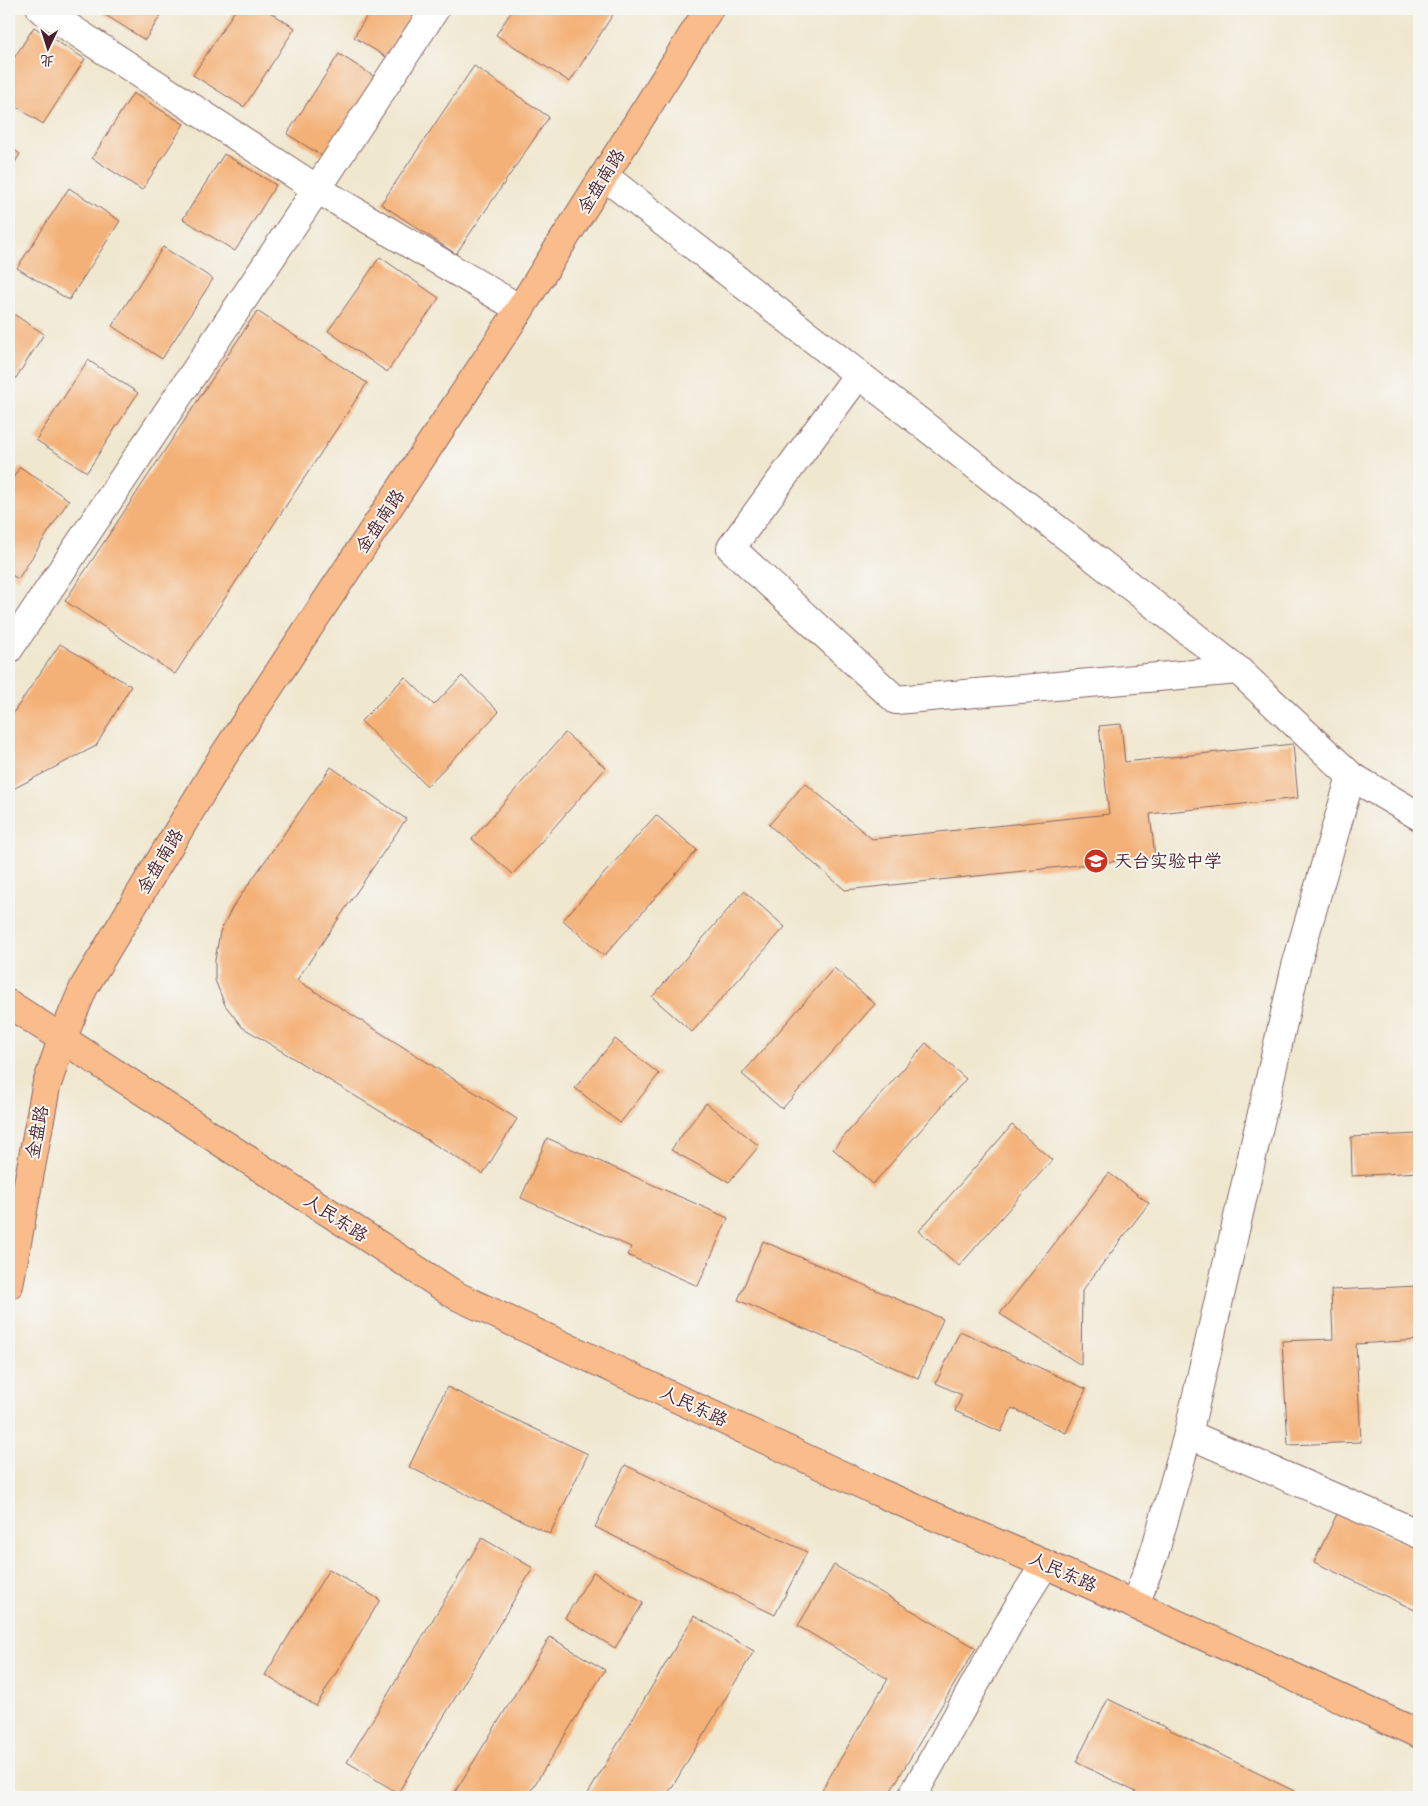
<svg xmlns="http://www.w3.org/2000/svg" width="1428" height="1806" font-family="Itim,'LXGW WenKai TC',sans-serif">
	<style>
		.building { fill: #f4b177 }
		.lines { fill: none; stroke-linecap: round; stroke-linejoin: round }
		.minor-casing { stroke: #846564; stroke-width: 30 }
		.major-casing { stroke: #846564; stroke-width: 30 }
		.minor { stroke: #fff; stroke-width: 28 }
		.major { stroke: #fabc8b; stroke-width: 28 }
		.labels { text-anchor: middle; dominant-baseline: central; stroke-width: 4; stroke-linejoin: round; paint-order: stroke }
		.street-label { font-size: 18px; fill: #4a1f2b; stroke: #f6f6f2 }
		.poi-label { font-size: 18px; fill: #4a1f2b; stroke: #f6f6f2; text-anchor: start }
	</style>
	<rect width="100%" height="100%" fill="#f6f6f2"/>
	<filter id="ink" filterUnits="userSpaceOnUse"><feTurbulence type="fractalNoise" baseFrequency=".02" numOctaves="2"/><feDisplacementMap in="SourceGraphic" scale="10" xChannelSelector="R" yChannelSelector="G"/><feConvolveMatrix kernelMatrix="1 2 1 2 8 2 1 2 1" color-interpolation-filters="sRGB"/></filter>
	<filter id="wash" filterUnits="userSpaceOnUse"><feTurbulence type="fractalNoise" baseFrequency=".0096" numOctaves="4" result="noise"/><feDisplacementMap in="SourceGraphic" scale="20" xChannelSelector="R" yChannelSelector="G"/><feGaussianBlur stdDeviation="1.12" result="paint"/><feColorMatrix in="noise" values="0 0 0 0 0 0 0 0 0 0 0 0 0 0 0 0 0 1.4 0 .05"/><feComposite in="paint" operator="in"/></filter>
	<g filter="url(#wash)">
		<rect width="100%" height="100%" fill="#f0e7cf"/>
		<g id="blocks">
			<g class="building">
				<polygon points="96,9 165,9 145,40"/>
				<polygon points="236,9 265,9 295,28 244,107 193,75"/>
				<polygon points="371,9 443,9 405,69 354,37"/>
				<polygon points="513,9 611,9 615,11 570,82 496,35"/>
				<polygon points="34,27 85,59 43,124 9,102 9,66"/>
				<polygon points="339,54 389,86 338,166 287,134"/>
				<polygon points="474,66 549,117 456,254 381,204"/>
				<polygon points="133,93 184,124 142,190 92,158"/>
				<polygon points="9,146 20,154 9,172"/>
				<polygon points="224,154 276,185 235,251 183,219"/>
				<polygon points="69,188 120,221 69,300 17,268"/>
				<polygon points="163,247 213,279 162,359 112,326"/>
				<polygon points="380,257 439,298 387,372 328,331"/>
				<polygon points="9,311 44,334 9,389"/>
				<polygon points="257,311 367,383 175,674 65,601"/>
				<polygon points="88,360 138,393 87,472 36,440"/>
				<polygon points="20,467 69,500 18,579 9,573 9,484"/>
				<polygon points="60,644 131,686 96,746 9,791 9,719"/>
				<polygon points="462,676 499,712 427,786 361,721 405,677 434,705"/>
				<polygon points="1121,724 1125,762 1293,744 1298,798 1150,814 1155,857 845,890 769,825 805,783 872,839 1109,814 1099,726"/>
				<polygon points="565,733 606,768 513,874 472,839"/>
				<polygon points="331,767 406,819 297,980 517,1119 483,1174 242,1027 225,1005 215,980 215,960 220,932 232,908"/>
				<polygon points="656,815 697,850 604,956 563,920"/>
				<polygon points="744,891 785,927 692,1032 652,997"/>
				<polygon points="834,968 875,1004 782,1109 742,1074"/>
				<polygon points="615,1039 659,1074 620,1123 575,1088"/>
				<polygon points="926,1043 966,1079 873,1184 833,1149"/>
				<polygon points="706,1103 759,1146 729,1182 671,1150"/>
				<polygon points="1012,1125 1052,1160 959,1266 919,1231"/>
				<polygon points="1419,1134 1419,1172 1352,1176 1351,1137"/>
				<polygon points="547,1138 728,1218 698,1286 627,1255 631,1247 521,1198"/>
				<polygon points="1109,1173 1149,1203 1082,1291 1081,1365 1000,1314"/>
				<polygon points="763,1241 943,1319 918,1378 738,1300"/>
				<polygon points="1419,1286 1419,1340 1356,1344 1361,1442 1288,1445 1282,1341 1333,1339 1331,1290"/>
				<polygon points="960,1331 1086,1389 1066,1433 1012,1408 1001,1432 955,1411 962,1395 936,1383"/>
				<polygon points="447,1387 588,1454 550,1534 409,1467"/>
				<polygon points="625,1465 807,1552 775,1615 595,1527"/>
				<polygon points="1337,1514 1419,1549 1419,1612 1314,1562"/>
				<polygon points="482,1538 533,1568 398,1793 347,1762"/>
				<polygon points="834,1565 976,1648 887,1797 827,1797 820,1793 888,1679 798,1626"/>
				<polygon points="329,1569 380,1600 316,1706 265,1675"/>
				<polygon points="593,1572 643,1603 615,1648 565,1618"/>
				<polygon points="694,1616 754,1651 666,1797 586,1797"/>
				<polygon points="550,1637 605,1670 527,1797 452,1797"/>
				<polygon points="1108,1699 1296,1792 1293,1797 1146,1797 1076,1762"/>
			</g>
		</g>
	</g>
	<g filter="url(#ink)">
		<use href="#blocks" fill-opacity="0" stroke="#846564" stroke-width="1"/>
		<g class="lines">
			<defs>
				<g id="minor">
					<polyline points="41,9 317,189 520,309"/>
					<polyline points="604,176 1238,670 1351,776 1419,816"/>
					<polyline points="858,375 731,548 896,700 1238,670"/>
					<polyline points="9,649 317,189 435,9"/>
					<polyline points="1188,1434 1419,1534"/>
					<polyline points="1135,1605 1155,1551 1188,1434 1296,966 1351,776"/>
					<polyline points="912,1797 1018,1607 1045,1564"/>
				</g>
				<g id="major">
					<polyline points="9,1004 457,1296 878,1492 1045,1564 1419,1734"/>
					<polyline points="9,1285 46,1087 62,1039 84,987 222,758 520,309 709,9"/>
				</g>
			</defs>
			<use href="#minor" class="minor-casing"/>
			<use href="#major" class="major-casing"/>
			<use href="#minor" class="minor"/>
			<use href="#major" class="major"/>
		</g>
	</g>
	<defs>
		<symbol id="school-disc" viewBox="-11 -11 22 22"><circle r="9.5" fill="#c8321e" stroke="#f6f6f2"/><path d="M0-5L7-2L0 1L-7-2ZM-4 1L0 2.5L4 1V4Q0 6-4 4Z" fill="#fff"/></symbol>
	</defs>
	<g fill-rule="evenodd">
		<use href="#school-disc" x="1082" y="847" width="28" height="28"/>
	</g>
	<g class="labels">
		<g class="street-label">
			<text transform="translate(601 181) rotate(-58)">金盘南路</text>
			<text transform="translate(380 521) rotate(-56)">金盘南路</text>
			<text transform="translate(160 861) rotate(-59)">金盘南路</text>
			<text transform="translate(37 1132) rotate(-79)">金盘路</text>
			<text transform="translate(336 1218) rotate(33)">人民东路</text>
			<text transform="translate(694 1406) rotate(25)">人民东路</text>
			<text transform="translate(1063 1572) rotate(24)">人民东路</text>
		</g>
		<g class="poi-label">
			<text x="1114" y="861">天台实验中学</text>
		</g>
	</g>
	<rect width="1428" height="1806" fill="none" stroke="#f6f6f2" stroke-width="30"/>
	<g transform="translate(48 48) rotate(184)" stroke="#f6f6f2" stroke-width="4" paint-order="stroke">
	<path d="M0-4L9 19L0 12L-9 19Z" fill="#4a1f2b"/>
	<text y="-8" font-size="14" font-weight="bold" text-anchor="middle" fill="#4a1f2b">北</text>
	</g>
</svg>
